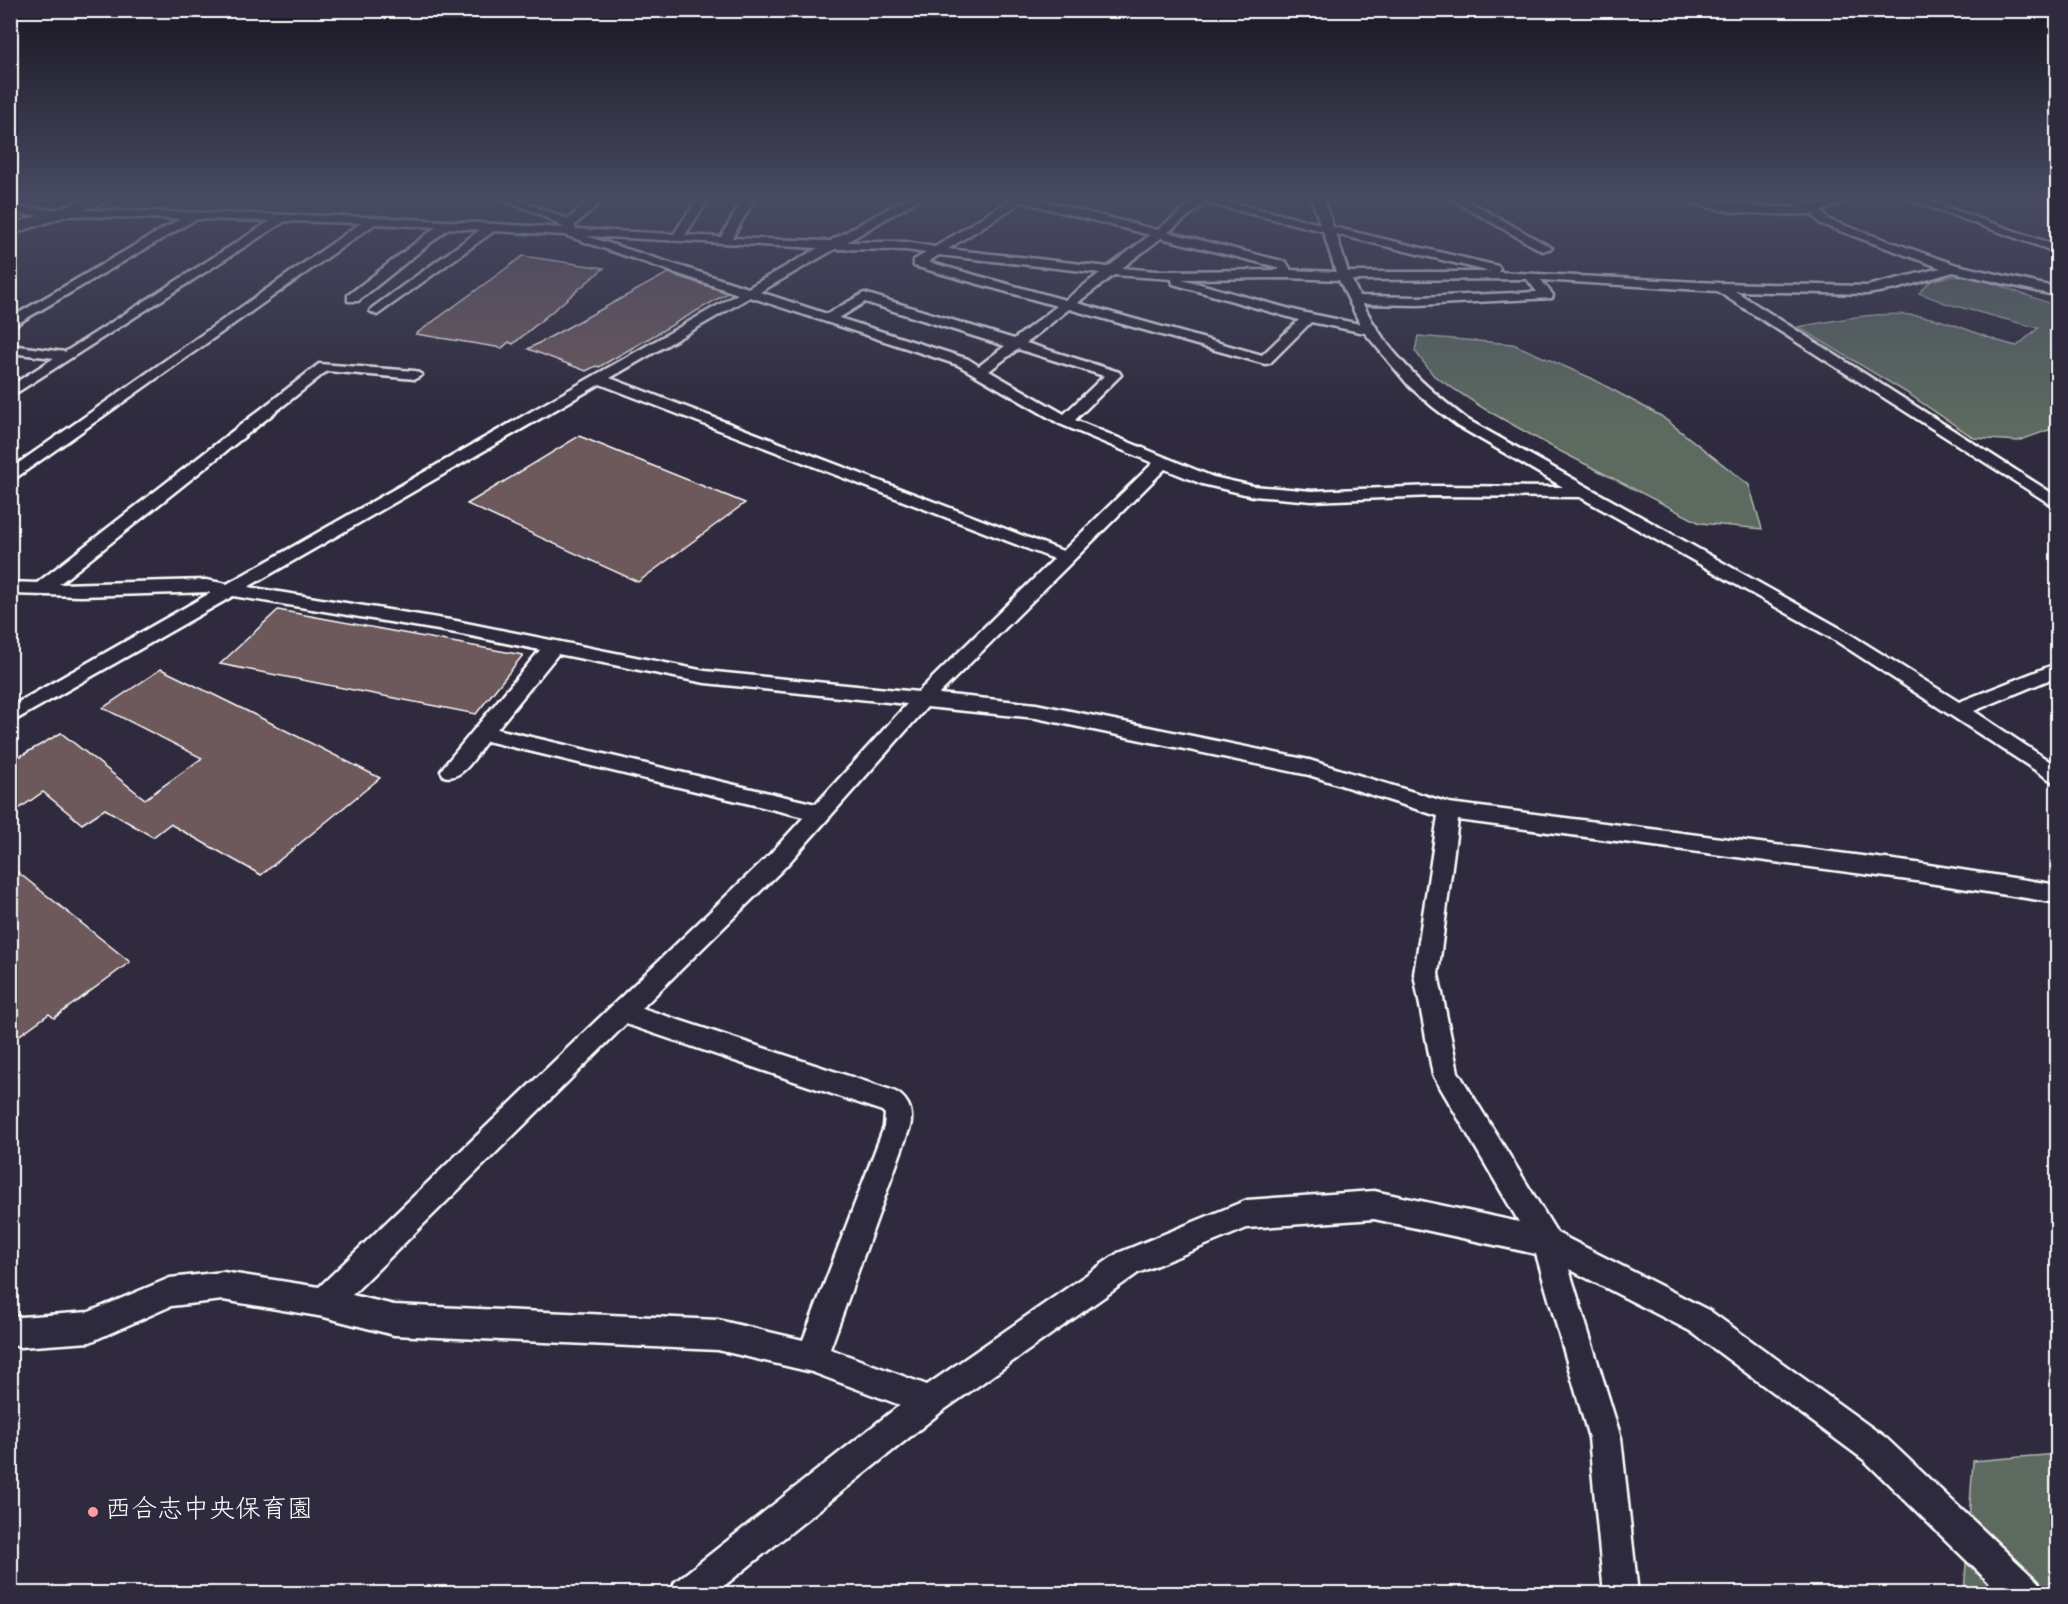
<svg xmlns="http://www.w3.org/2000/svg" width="2068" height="1604" font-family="'Gochi Hand','Klee One',sans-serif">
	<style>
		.green { fill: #5c6b61; stroke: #aeb5b0; stroke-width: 1.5 }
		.building { fill: #6d595b; stroke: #fff; stroke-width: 1.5 }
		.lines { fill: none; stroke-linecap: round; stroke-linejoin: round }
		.street-casing { stroke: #fff; stroke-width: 5 }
		.secondary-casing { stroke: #fff; stroke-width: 5 }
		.street { fill: #2f2a3d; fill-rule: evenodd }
		.secondary { fill: #2f2a3d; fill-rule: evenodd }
		.poi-dot { fill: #ff9aa2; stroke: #2f2a3d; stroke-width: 2 }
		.labels { text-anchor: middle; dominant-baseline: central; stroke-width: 5; stroke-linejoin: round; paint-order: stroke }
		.near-poi-label { font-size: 26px; fill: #fff; stroke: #2f2a3d; text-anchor: start }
	</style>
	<rect width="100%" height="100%" fill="#2f2a3d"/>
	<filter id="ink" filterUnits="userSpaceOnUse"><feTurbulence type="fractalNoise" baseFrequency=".0167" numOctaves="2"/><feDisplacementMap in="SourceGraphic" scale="12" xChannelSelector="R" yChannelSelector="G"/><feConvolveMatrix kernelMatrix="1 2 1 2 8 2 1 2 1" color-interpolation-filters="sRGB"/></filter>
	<g filter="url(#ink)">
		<g class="green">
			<path d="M1951 276 1975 277 2057 306V427L2018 441 1974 438 1907 393 1798 327C1845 319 1892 307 1939 320 1965 327 1990 340 2017 346L2038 328 1948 304 1919 293 1931 281Z"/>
			<polygon points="1418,336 1513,344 1591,378 1661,416 1749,485 1762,529 1700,523 1556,449 1483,408 1434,376 1415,351"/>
			<polygon points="2057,1454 2057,1593 1964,1594 1973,1461"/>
		</g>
		<g class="building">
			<polygon points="523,256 604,268 513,344 509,342 502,348 416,334"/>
			<polygon points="668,273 728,293 599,367 596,366 586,371 528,349"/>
			<polygon points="579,436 745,503 638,582 467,504"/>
			<polygon points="278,610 523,655 476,714 220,664"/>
			<polygon points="161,669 253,714 380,778 261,875 170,824 153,837 105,809 82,824 43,792 10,815 10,762 61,733 145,799 202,758 103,708"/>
			<polygon points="10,866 130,962 54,1018 49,1014 10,1042"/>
		</g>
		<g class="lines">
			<defs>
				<g id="street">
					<path d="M499 199H516L568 219 591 199H604L575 225V229L674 234 697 199H709L685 235 721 237 743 199H755L732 238 830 241 905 199H919L847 242H906L935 247 1011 199H1036L1157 230 1197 199H1217L1320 224 1312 199H1324L1333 227 1498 266 1500 269 1498 272 1719 283 1867 286 1941 268 1821 224 1812 214C1785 215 1709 215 1689 199H1708L1755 206 1800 208 1786 199H1800L1814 206 1834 199H1851L1821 211 1829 220 1957 265 2058 288V296L1953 272 1896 289 1867 294 1735 291 2058 497V509L1717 291 1541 280 1553 295 1552 298 1418 305 1363 304C1386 352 1426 388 1468 420L1845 631 1959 702 2058 663V676L1974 711 2058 767V785L1833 639 1580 497 1433 496 1312 501 1253 496 1202 484 1165 469 939 694 1036 704 1309 760 1449 803 1916 863 2058 885V903L1916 881 1458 820 1438 974 1458 1072 1557 1233 1710 1311 1886 1438 2038 1582 2043 1594H2001L1864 1460 1690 1331 1569 1269 1621 1438 1638 1594H1604L1589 1438 1536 1254 1374 1219 1247 1228 1138 1273 941 1412 714 1594H670L675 1582 900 1405 812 1372 718 1350 394 1335 324 1317 223 1300 171 1306 90 1342 20 1347 10 1344V1314L20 1317 89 1312 170 1278 223 1272 319 1287 770 854 804 817 487 741C476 754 463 782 444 776L441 771 444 766 540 650 456 633 233 596 10 723V707L212 592 81 596 10 594V582L37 583 319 364 415 371 422 375 415 379 327 371 59 584 206 580 227 584 738 294 564 235 494 231 377 315 370 311 372 308 480 230 449 228 358 301H348V295L436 227 375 224 10 482V469L361 223 285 221 10 397V386L54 358 10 353V345L65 352 270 221 196 219 10 328V318L180 219 10 214V208L373 217 564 228 538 213ZM1022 202 1150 235 1108 267 948 249ZM1206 203 1323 231 1336 272 1291 270 1286 262 1168 232ZM1336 234 1491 272H1348ZM586 236 818 248 748 288ZM1161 238 1277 267 1278 270 1156 271 1122 268ZM835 249 906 250 926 253 914 260V266L1057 306 1014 339 864 293 827 314 760 292ZM939 255 1100 273 1065 300 928 262ZM1114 275 1172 279 1173 284 1299 320 1262 355 1077 303ZM1287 278 1339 280 1360 324 1301 312 1182 279ZM1527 279 1537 292 1418 297 1359 296 1352 280ZM750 297 958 365 1060 424 1153 463 1063 551 610 378ZM865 302 1005 346 979 366 968 359 839 318ZM1069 309 1265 364 1270 363 1311 322 1365 333 1409 386 1433 407 1458 426 1563 487 1433 486 1312 491 1253 486 1213 477 1075 420 1121 375 1119 372 1026 343ZM1018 349 1104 376 1064 414 989 371ZM600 384 1054 559 918 692 705 671 456 621 248 587ZM558 654 705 683 907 704 816 804 497 729ZM927 707 1036 718 1309 775 1438 816 1414 974 1433 1075 1519 1222 1374 1191 1247 1200 1118 1253 927 1385 830 1349 910 1127C914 1110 907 1096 891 1090L642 1008 786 866ZM626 1024 882 1111 885 1114 884 1127 803 1340 718 1320 394 1305 352 1295Z"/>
					<polygon points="1451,199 1465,199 1552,248 1542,251"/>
					<polygon points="1907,199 1923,199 2058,246 2058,253"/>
				</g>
				<polygon id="secondary" points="87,199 110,199 107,202 10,235 10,225"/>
			</defs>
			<use href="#street" class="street-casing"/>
			<use href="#secondary" class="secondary-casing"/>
			<use href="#street" class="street"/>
			<use href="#secondary" class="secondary"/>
		</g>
	</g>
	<linearGradient id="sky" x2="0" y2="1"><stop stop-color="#1a1722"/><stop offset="0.47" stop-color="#474a62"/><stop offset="1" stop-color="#474a62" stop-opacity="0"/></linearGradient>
	<rect width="2068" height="423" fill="url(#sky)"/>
	<circle class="poi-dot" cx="93" cy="1512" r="6"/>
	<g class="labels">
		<g class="near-poi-label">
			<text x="105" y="1512">西合志中央保育園</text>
		</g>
	</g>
	<rect width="2068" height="1604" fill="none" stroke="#2f2a3d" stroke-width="36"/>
	<rect x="18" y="18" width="2032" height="1568" fill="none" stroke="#fff" stroke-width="2" filter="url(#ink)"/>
</svg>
